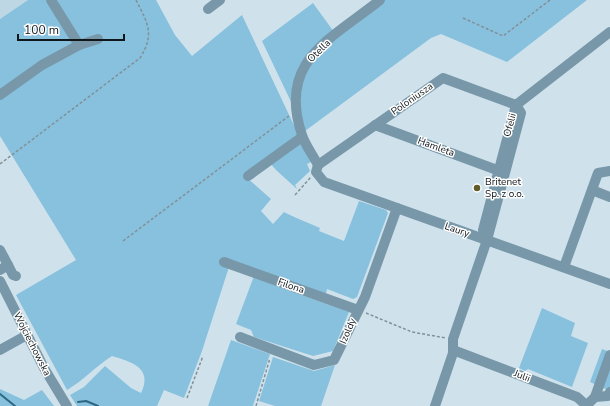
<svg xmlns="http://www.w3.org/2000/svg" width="610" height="406" font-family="'Nunito Sans',sans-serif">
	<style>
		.built { fill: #bdd7e5 }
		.green { fill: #87c1de }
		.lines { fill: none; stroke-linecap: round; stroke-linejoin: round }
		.stream { stroke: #2d6883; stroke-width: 2 }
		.path { stroke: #829097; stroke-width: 1.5; stroke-dasharray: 3 2; stroke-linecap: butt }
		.minor { stroke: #7898a9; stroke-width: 10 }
		.poi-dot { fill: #625c28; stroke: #fff; stroke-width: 1.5 }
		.labels { text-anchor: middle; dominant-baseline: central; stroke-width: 3; stroke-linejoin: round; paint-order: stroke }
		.street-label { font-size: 10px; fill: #10171a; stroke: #fff }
		.poi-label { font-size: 10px; fill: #10171a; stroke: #fff; text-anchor: start }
	</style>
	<rect width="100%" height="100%" fill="#cfe2ec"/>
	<polygon class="built" points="0,0 28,0 0,19"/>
	<g class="green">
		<path d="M28 0H156L175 35 192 56 242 15 299 136 245 176 271 199 261 211 273 224 284 212C294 217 308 223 320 228L319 231 344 241 359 201 386 210 388 213 357 297 353 299 327 289 326 294 297 284 296 293 349 312 333 351 313 356 254 337 251 330 236 324 254 276 229 267 202 351 184 398 164 390 157 406H77L70 395 84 387 105 366 131 388 141 393C153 368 132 362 112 356 96 366 84 380 67 390L16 295 76 260 0 136V19Z"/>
		<polygon points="373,0 587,0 507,62 441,34 431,38 305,131 262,41 313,3 334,32"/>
		<polygon points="300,141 311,162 307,164 310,171 295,185 297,189 276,170 270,163"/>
		<polygon points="542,308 575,323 571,336 588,343 572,387 528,369 525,371 519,368"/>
		<polygon points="231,340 270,354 253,406 208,406"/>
		<polygon points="602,349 610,352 610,391 590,382"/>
		<polygon points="273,357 314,371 335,365 321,406 275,406 259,401"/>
		<polygon points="0,389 24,400 42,390 54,406 0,406"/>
	</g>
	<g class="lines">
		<g class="stream">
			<polyline points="0,394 15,406"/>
			<polyline points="78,402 86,401 98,406"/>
		</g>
		<g class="path">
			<polyline points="463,18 503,36 550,0"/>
			<path d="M0 164 140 58C155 34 148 24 136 0"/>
			<polyline points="295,195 311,177"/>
			<polyline points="123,241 289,116"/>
			<polyline points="366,313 412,332 446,338"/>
			<polyline points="187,398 203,356"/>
			<polyline points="256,406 270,358"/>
		</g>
		<g class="minor">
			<polyline points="208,9 220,0"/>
			<polyline points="79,45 98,39"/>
			<polyline points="0,95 42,65 79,45 51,0"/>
			<polyline points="375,125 497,170"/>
			<polyline points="318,165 443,78 516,105 521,113 487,240 453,339 453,353 435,406"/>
			<polyline points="318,165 316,172 324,182 610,284"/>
			<path d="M318 165C313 155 305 145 302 135 277 61 330 40 380 0"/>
			<polyline points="248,176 302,137"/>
			<polyline points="592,190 610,197"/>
			<polyline points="483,230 516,105 610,32"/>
			<polyline points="0,250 8,265 0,270"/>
			<polyline points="224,262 358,310"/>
			<polyline points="8,265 13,275 16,276"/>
			<polyline points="564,267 598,173 610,171"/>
			<polyline points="0,281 44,368 67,406"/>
			<polyline points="240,337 314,365 334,360 365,297 397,208"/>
			<polyline points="0,350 27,335"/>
			<polyline points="453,350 577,397 587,406"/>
			<polyline points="595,397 608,396 610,392"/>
			<polyline points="587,405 595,397 610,355"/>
		</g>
	</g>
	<circle class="poi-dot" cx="477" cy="188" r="4"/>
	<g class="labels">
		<g class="street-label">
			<text transform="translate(319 51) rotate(-44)">Otella</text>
			<text transform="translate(412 99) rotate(-35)">Poloniusza</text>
			<text transform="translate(510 125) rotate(-75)">Ofelii</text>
			<text transform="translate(436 147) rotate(20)">Hamleta</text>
			<text transform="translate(457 230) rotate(19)">Laury</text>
			<text transform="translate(291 286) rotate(19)">Filona</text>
			<text transform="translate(348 331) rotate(-67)">Izoldy</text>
			<text transform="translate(32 344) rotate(63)">Wojciechowska</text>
			<text transform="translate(522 376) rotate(21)">Julii</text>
		</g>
		<g class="poi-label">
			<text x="485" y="182">Britenet<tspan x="485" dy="12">Sp. z o.o.</tspan></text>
		</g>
	</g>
	<path d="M18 34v6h106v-6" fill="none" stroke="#10171a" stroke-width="2"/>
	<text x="24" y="34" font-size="12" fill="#10171a" stroke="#ffffff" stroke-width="3" paint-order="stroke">100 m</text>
</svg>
